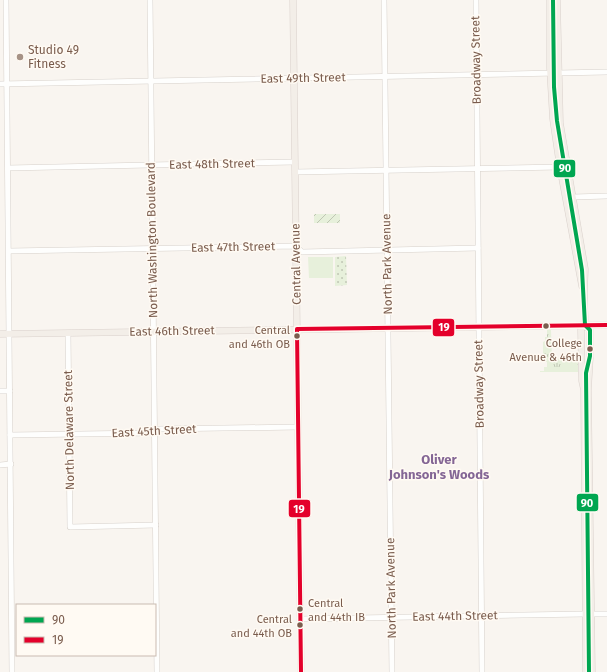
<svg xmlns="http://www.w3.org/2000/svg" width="607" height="672" font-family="'Fira Sans',sans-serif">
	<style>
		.grass { fill: url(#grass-tufts) }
		.park { fill: url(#park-dots) }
		.garden { fill: url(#garden-furrows) }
		.pitch { fill: #e7f0db }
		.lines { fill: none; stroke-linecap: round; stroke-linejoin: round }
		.minor-casing { stroke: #d7d1cb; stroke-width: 6 }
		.major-casing { stroke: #dad1cc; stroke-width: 7 }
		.minor { stroke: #fefefd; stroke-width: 5 }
		.major { stroke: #f3eee8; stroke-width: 6 }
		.bus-1-casing { stroke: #fffaf3; stroke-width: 7 }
		.bus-2-casing { stroke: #fffaf3; stroke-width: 7 }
		.bus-1 { stroke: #00a651; stroke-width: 4 }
		.bus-2 { stroke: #e4002b; stroke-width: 4 }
		.poi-dot { fill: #a69286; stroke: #fffaf3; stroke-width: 1.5 }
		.bus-dot { fill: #7a5c4d; stroke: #fffaf3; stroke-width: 1.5 }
		.labels { text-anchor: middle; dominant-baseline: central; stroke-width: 3; stroke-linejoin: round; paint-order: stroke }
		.bus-label { font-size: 11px; fill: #7a5c4d; stroke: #fffaf3; text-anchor: end }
		.poi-label { font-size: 12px; fill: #7a5c4d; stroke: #fffaf3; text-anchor: start }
		.street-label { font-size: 12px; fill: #7a5c4d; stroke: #fffaf3 }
		.neighbourhood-label { font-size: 13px; font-weight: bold; fill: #846695; stroke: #fffaf3 }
		.line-badge { stroke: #fffaf3; stroke-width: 1.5 }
		.badge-label { font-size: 11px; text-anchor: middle; font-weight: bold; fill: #fff }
	</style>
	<defs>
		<pattern id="grass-tufts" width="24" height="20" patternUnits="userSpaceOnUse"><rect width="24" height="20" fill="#e7f0db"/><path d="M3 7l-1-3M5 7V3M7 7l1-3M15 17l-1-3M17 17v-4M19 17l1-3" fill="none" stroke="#c0c6b4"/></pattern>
		<pattern id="park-dots" width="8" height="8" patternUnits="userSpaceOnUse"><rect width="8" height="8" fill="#e7f0db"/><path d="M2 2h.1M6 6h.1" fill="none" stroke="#c0c6b4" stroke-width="1.8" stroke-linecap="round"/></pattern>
		<pattern id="garden-furrows" width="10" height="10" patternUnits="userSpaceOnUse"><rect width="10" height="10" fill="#e7f0db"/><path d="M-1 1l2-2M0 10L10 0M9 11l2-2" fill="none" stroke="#c0c6b4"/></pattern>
	</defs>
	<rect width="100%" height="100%" fill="#f9f5f0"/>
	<polygon class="grass" points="547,330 551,330 552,359 578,358 578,372 540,372 540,371 544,371 544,367 547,367 547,362 545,362 545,358 543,358 543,342 545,341 545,337 547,337"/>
	<polygon class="park" points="346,256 347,285 335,286 335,257"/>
	<rect class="garden" x="314" y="214" width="26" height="9"/>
	<polygon class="pitch" points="308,257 333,257 333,278 309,278"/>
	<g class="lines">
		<defs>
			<g id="minor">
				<polyline points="6,0 12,672"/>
				<polyline points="150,0 157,672"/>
				<polyline points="384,0 392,672"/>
				<polyline points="476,0 482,672"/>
				<polyline points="0,84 607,72"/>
				<polyline points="8,168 295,162"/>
				<polyline points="295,172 560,167"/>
				<polyline points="573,197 607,196"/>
				<polyline points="9,251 296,246 302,252 478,248"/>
				<polyline points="68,333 70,527 156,525"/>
				<polyline points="0,391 10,391"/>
				<polyline points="10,435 150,433 159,429 298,427"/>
				<polyline points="0,465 11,464"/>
				<polyline points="592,614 607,614"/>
				<polyline points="301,619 585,614"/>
			</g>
			<g id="major">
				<polyline points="293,0 301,672"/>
				<polyline points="550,0 550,68 553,119 560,167 582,286"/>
				<polyline points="557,0 560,123 585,269 584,293 585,325 590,330 590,356 588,390 592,672"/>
				<polyline points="585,325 581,330 582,381 584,390 586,672"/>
				<polyline points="0,334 607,325"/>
			</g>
		</defs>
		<use href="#minor" class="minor-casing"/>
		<use href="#major" class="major-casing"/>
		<use href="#minor" class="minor"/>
		<use href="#major" class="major"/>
		<defs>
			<polyline id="bus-1" points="553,0 554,87 557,121 582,270 585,325 590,330 590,356 586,373 589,672"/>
			<polyline id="bus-2" points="301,672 297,329 607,325"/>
		</defs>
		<use href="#bus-1" class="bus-1-casing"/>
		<use href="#bus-2" class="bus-2-casing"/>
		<use href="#bus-1" class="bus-1"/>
		<use href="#bus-2" class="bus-2"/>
	</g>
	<circle class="poi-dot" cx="20" cy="57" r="4"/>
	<g class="bus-dot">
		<circle cx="546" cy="326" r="3.5"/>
		<circle cx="297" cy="336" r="3.5"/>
		<circle cx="590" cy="349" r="3.5"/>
		<circle cx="300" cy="609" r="3.5"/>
		<circle cx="300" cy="625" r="3.5"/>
	</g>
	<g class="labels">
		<g class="bus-label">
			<text x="290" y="330">Central<tspan x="290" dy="14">and 46th OB</tspan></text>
			<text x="582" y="343">College<tspan x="582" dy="14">Avenue &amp; 46th</tspan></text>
			<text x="308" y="603" text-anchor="start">Central<tspan x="308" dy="14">and 44th IB</tspan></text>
			<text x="292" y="619">Central<tspan x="292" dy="14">and 44th OB</tspan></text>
		</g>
		<g class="poi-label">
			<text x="28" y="50">Studio 49<tspan x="28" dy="14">Fitness</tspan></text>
		</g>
		<g class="street-label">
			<text transform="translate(476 60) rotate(-91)">Broadway Street</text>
			<text transform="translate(303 78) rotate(-1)">East 49th Street</text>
			<text transform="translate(212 164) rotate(-1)">East 48th Street</text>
			<text transform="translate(152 240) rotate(-91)">North Washington Boulevard</text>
			<text transform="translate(233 247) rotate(-1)">East 47th Street</text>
			<text transform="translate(296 264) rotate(-91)">Central Avenue</text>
			<text transform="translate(387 264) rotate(-91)">North Park Avenue</text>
			<text transform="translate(172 331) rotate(-1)">East 46th Street</text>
			<text transform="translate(479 384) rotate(-91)">Broadway Street</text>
			<text transform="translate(69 430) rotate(-91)">North Delaware Street</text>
			<text transform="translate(154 431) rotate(-3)">East 45th Street</text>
			<text transform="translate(391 588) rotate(-91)">North Park Avenue</text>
			<text transform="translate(455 616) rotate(-1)">East 44th Street</text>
		</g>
		<g class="neighbourhood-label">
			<text x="439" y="459">Oliver<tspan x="439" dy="15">Johnson's Woods</tspan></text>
		</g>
	</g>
	<g class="line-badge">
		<rect x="553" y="159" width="23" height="19" rx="4" fill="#00a651"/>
		<rect x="432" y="318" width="23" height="19" rx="4" fill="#e4002b"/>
		<rect x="576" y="493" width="23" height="19" rx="4" fill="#00a651"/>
		<rect x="288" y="499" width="23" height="19" rx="4" fill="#e4002b"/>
	</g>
	<g class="badge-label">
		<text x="565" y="172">90</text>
		<text x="444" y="331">19</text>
		<text x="587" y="507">90</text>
		<text x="299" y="513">19</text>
	</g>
	<rect x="16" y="604" width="140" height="52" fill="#fffaf3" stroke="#cabbb1"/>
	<rect x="24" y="617" width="20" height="6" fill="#00a651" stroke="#cabbb1"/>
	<text x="52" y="624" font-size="12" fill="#7a5c4d">90</text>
	<rect x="24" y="637" width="20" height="6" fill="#e4002b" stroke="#cabbb1"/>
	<text x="52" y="644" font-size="12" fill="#7a5c4d">19</text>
</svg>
